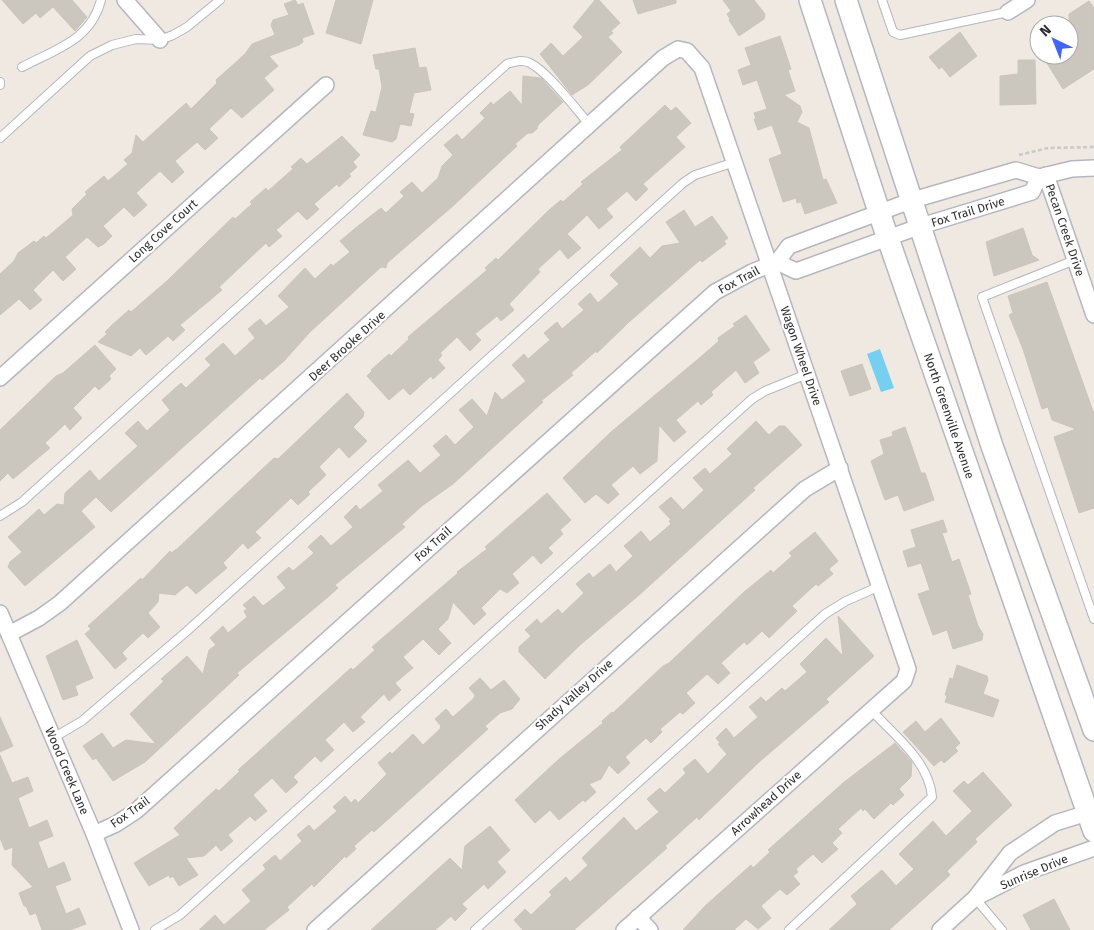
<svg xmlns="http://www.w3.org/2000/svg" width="1094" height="930" font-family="'Fira Sans',sans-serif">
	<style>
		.water { fill: #75cff0 }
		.building { fill: #cbc7bf; stroke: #cbc5ba }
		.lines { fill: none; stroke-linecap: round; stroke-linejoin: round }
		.service-casing { stroke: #b4b7c1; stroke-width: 10 }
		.minor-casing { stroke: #b4b7c1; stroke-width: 18 }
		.secondary-casing { stroke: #b4b7c1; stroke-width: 24 }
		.path { stroke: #c9c9c9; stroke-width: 2.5; stroke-dasharray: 4 2.5; stroke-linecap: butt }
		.service { stroke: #fff; stroke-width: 8 }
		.minor { stroke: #fff; stroke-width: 15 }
		.secondary { stroke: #fff; stroke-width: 21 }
		.labels { text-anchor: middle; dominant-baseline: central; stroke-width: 4.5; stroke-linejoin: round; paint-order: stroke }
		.street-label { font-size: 12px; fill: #2e2e2e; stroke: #fff }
	</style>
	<rect width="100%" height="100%" fill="#efe9e1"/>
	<polygon class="water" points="880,349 894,388 881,392 867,354"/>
	<g class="building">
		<polygon points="2,0 72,0 87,17 75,31 53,7 40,18 36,13 23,24"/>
		<polygon points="295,0 298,5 303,3 314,34 302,38 303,42 299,45 269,56 278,66 264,78 274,90 242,118 231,108 209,129 218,138 205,150 197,142 175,161 184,172 172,183 160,171 136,193 147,205 134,217 124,207 103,226 112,236 104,244 98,247 87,237 65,257 76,269 63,281 53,270 33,290 42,300 30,310 19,299 0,315 0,274 14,261 18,253 34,241 36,243 44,236 46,238 73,215 72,209 87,194 85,192 104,176 108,181 128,164 124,160 132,153 136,135 143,142 186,103 191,109 217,83 216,80 245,54 252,44 275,35 271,25 273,20 289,15 284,4"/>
		<polygon points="336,0 373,0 361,44 326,33"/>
		<polygon points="595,0 599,0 620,23 611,31 613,33 608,37 622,52 588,85 572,95 540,54 551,43 563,56 583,37 573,27"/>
		<polygon points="633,0 676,0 676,3 638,14"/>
		<polygon points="723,0 754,0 765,14 764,19 739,36 729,20 730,19 727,14 731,11"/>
		<polygon points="1089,1 1094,8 1094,69 1063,89 1042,55 1069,55 1069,14"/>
		<polygon points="960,32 977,56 950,77 942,67 939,69 929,57"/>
		<polygon points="780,36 791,69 788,70 795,91 784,95 800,106 802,112 797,122 809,128 823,180 826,179 837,203 805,214 801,202 797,203 796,198 783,202 769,159 782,154 772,125 758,130 754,119 756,119 754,113 767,109 757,80 743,85 738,70 751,65 745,48"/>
		<polygon points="415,48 419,68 426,67 431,90 414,93 409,113 414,114 411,126 400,124 396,139 392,142 363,135 371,111 376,112 382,87 379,69 376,69 373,55"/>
		<polygon points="1018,60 1035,60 1036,104 1000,105 1000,76 1018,74"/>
		<polygon points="523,76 541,78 563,102 538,125 537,129 532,133 528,133 515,144 517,146 453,206 387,263 386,268 381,267 310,332 284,361 262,380 260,378 111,512 96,497 81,511 95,527 25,586 8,567 10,562 22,552 8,537 39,509 44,515 57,504 64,505 65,493 90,470 99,481 138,446 125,433 138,421 147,431 170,410 162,400 181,383 186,388 211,365 205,359 223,343 235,356 255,338 248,329 260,319 266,326 289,307 278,296 305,268 315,279 331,264 333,266 350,252 340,241 358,226 381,208 386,213 404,196 400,192 412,182 422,193 438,178 442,166 453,155 444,145 457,134 462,140 485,118 480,113 491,102 493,105 510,91 522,105"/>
		<polygon points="665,105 671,111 676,107 691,123 676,137 685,147 643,184 648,189 636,201 627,191 606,209 613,217 599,229 587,215 567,234 581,248 568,259 560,249 538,269 540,272 509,304 514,310 501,321 497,316 475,334 481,340 470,351 457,337 440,353 442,355 438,360 445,368 433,379 431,376 410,395 403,388 389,400 367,376 372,371 371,370 389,354 391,356 409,339 408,337 487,270 485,268 496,258 498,260 549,210 561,200 563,202 583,184 581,182 622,150 620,147"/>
		<polygon points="342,136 360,155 353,162 357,167 349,174 351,176 339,187 337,184 314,204 319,209 307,220 298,211 276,230 282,236 269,247 266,243 219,287 222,290 180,325 185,330 173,341 168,336 146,355 140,348 131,356 98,342 107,334 105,332 112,325 129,310 131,312 168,280 233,217 235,219 252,204 250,202 266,188 268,191 293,169 291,167 301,158 307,164"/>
		<polygon points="684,210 695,227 712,216 728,238 724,241 726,244 702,262 700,260 629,322 597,353 596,351 571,373 573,375 541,401 543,402 453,484 423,505 402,524 405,527 335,585 338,588 328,597 237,673 239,675 145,762 113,781 96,758 93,760 83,746 102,733 113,748 126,740 156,744 130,714 164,681 161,679 187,656 203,674 209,650 216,645 210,638 223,626 228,633 247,617 244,611 247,609 243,605 254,596 263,606 286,588 277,577 289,567 293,571 314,553 308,547 321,535 331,546 353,527 344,517 356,505 360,510 383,491 378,485 408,460 420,473 441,455 433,446 446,435 455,445 474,427 459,410 472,399 487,416 495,392 502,400 526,381 512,365 524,354 528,359 550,340 544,333 557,322 562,329 584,310 578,304 590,293 598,303 619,284 610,275 640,247 650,258 662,246 680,243 666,222"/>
		<polygon points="1023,228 1032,255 1039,260 994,276 986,242"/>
		<polygon points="1047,282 1094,414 1094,508 1079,513 1054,437 1076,429 1052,420 1048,407 1042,409 1023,349 1009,315 1013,313 1008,296"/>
		<polygon points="746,315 770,350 753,362 759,373 745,383 736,370 711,392 713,395 701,405 698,401 676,420 686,432 674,442 659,425 657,461 640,474 633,466 611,485 619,494 608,504 596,494 585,503 563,478 611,432 697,360 719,341 718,338 735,326 733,324"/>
		<polygon points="95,345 116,369 109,376 111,379 99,390 95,386 73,408 82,418 70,430 65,424 45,443 50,448 13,479 8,473 0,481 0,430 56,376 63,373"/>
		<polygon points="862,364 871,389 850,396 841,371"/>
		<polygon points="347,393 364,412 363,417 353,427 367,441 349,458 339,447 319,467 326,475 308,492 310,494 298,505 291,498 255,532 261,538 248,549 243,543 223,563 227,568 196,594 187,585 175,595 159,593 158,602 148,613 160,627 148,638 143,633 131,644 122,653 127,659 115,669 85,634 91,629 88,626 141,578 142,580 170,551 171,553 177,549 274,458 278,459"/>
		<polygon points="756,421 769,435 779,426 785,426 802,445 753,488 755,490 638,596 580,645 545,679 519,652 519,647 531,636 525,630 537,619 541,624 558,609 562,614 584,593 576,584 589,573 593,578 610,564 616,572 633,556 624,546 641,531 650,542 671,524 669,521 671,520 659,507 671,497 683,510 704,490 693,478 705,468 710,474 732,454 727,449"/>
		<polygon points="905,427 921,473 925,473 934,500 904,511 898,495 885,500 871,461 884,454 880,440 893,436 892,432"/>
		<polygon points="547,493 571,520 560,530 563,534 548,548 553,553 541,564 533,555 512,574 519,583 507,593 500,589 481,608 486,614 474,625 453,602 448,619 438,629 451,643 439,655 423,639 403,657 413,668 395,683 401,690 389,701 384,694 360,717 365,722 353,732 344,722 325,740 334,750 321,762 315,756 293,777 298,782 286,793 272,778 253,795 267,811 255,821 250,816 228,835 233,841 221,851 216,845 204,856 186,858 198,875 179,886 173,876 170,878 169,875 149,886 134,863 180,835 174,828 216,789 219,791 240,771 238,770 247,762 351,668 353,670 375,650 372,647 458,573 457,572 487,549 485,547"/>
		<polygon points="943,520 947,532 942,533 952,562 959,559 971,594 968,595 978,626 983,634 982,640 953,649 947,630 933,635 918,594 930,590 921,563 908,567 903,551 916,547 911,530"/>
		<polygon points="815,532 838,561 829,569 833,574 818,586 816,584 792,606 797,611 769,638 762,631 747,645 744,642 721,663 730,673 718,684 707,674 686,693 695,703 683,714 680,712 660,729 662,732 651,743 646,738 625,757 630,763 618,774 609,765 601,779 589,784 596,792 585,802 583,800 559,820 550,810 535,823 515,800 558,760 603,723 602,721 612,712 613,713 663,666 669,663 744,592 771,570 773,573 792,556 789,553"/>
		<polygon points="838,616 874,656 826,699 829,702 758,763 699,820 697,817 665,846 667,848 574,930 523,930 514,920 525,909 531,915 552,895 549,892 566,877 570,882 588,865 582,858 624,817 636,831 659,812 647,799 660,788 665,793 686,773 683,769 695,759 708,774 727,754 718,744 720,743 716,738 726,728 734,738 758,717 749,707 761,697 766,702 782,688 785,691 807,672 800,664 826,638 843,656"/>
		<polygon points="77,640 93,678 75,686 78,695 63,700 46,656"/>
		<polygon points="957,665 987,676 988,680 983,694 999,700 993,717 945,702 947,696 945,695 950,678 953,679"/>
		<polygon points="480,678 491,690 504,680 520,699 512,709 500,713 485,726 488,729 374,832 372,830 354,846 356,849 346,858 345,856 314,887 312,884 287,907 289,910 264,930 199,930 215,915 224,925 251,901 242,890 266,869 263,865 275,855 280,861 302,841 297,835 309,825 314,831 337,811 333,807 345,796 351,803 355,799 358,803 387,774 378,763 390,752 392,754 413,734 423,745 440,729 441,726 435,719 446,709 453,717 474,698 475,695 469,688"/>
		<polygon points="0,717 13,746 0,752"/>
		<polygon points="941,718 960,743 955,748 958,751 944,763 941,760 934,766 903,732 916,721 925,732"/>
		<polygon points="895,743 912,762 911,777 899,789 904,795 893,805 891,803 874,819 865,809 863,811 861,808 838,829 842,833 832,843 838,849 822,863 813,854 796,869 798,872 793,876 800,884 787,895 780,889 761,906 771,918 758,929 746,919 734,930 683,930 705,906 751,865 753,868 770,852 768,850 843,783"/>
		<polygon points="0,755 12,783 28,777 33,791 18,798 29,828 47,820 53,836 38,842 48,869 64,862 71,880 55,886 66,914 79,908 86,924 70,930 42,930 36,913 30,915 26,906 24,906 19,893 33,887 12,865 13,847 5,850 0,838"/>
		<polygon points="983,772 1012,805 975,839 977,842 947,871 950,875 889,930 829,930 857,904 851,896 882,870 896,886 914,869 899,854 933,821 946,836 972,811 953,791 964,781 968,785"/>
		<polygon points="490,826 510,850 497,862 506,872 488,889 484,884 462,904 467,909 455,921 451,916 435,930 371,930 450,858 462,870 465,846"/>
		<polygon points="1054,899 1070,930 1031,930 1023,915"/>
	</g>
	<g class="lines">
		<defs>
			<g id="service">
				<polyline points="882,0 893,32 900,35 1008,12"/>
				<path d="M22 67C56 49 91 40 101 0"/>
				<polyline points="0,82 0,85"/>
				<polyline points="0,138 90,56 112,45 136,39 160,40 173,35 187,27 220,0"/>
				<polyline points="1075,260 982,297 1094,619"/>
				<path d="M0 516 22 502 507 64C514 62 522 59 530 63 548 72 575 108 590 125"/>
				<polyline points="53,738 82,721 187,631 683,183 695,175 735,162"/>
				<polyline points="975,898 1002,930"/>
				<polyline points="155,930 180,915 752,399 765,391 807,374"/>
				<polyline points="475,930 825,614 846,601 880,586"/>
				<path d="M789 930 932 797C929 761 894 735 871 710"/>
			</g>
			<g id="minor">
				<polyline points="125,0 160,40"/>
				<polyline points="1008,12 1027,0"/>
				<polyline points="1046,175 1094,315"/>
				<polyline points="777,262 796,271 921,226 1032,192 1039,177"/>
				<polyline points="0,378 326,85"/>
				<polyline points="0,613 94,834 131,930"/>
				<polyline points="9,634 39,618 60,603 663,58 678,49 687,51 702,68 908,669 904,681 624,930"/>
				<polyline points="94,834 116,824 136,811 715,292 752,272 777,262 789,246 913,200 1016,170 1039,177 1072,169 1094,168"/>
				<polyline points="979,896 1024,873 1094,848"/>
				<polyline points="638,917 650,930"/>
				<polyline points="315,930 805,489 840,468"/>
				<polyline points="940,930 975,898 1010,853 1055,823 1094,811"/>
			</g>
			<g id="secondary">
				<polyline points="810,0 883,224 1094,831"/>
				<polyline points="846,0 992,446 1094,730"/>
			</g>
		</defs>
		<use href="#service" class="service-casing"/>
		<use href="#minor" class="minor-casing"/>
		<use href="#secondary" class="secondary-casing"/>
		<polyline class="path" points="1019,155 1048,148 1094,147"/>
		<use href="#service" class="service"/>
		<use href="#minor" class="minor"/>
		<use href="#secondary" class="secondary"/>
	</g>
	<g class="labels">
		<g class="street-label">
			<text transform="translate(968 212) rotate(-17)">Fox Trail Drive</text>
			<text transform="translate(1065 230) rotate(71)">Pecan Creek Drive</text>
			<text transform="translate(163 231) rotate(-42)">Long Cove Court</text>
			<text transform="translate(739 280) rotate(-28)">Fox Trail</text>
			<text transform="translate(347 346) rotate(-42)">Deer Brooke Drive</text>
			<text transform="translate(801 356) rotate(71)">Wagon Wheel Drive</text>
			<text transform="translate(949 416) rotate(71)">North Greenville Avenue</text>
			<text transform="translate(433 544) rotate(-42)">Fox Trail</text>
			<text transform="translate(574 695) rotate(-42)">Shady Valley Drive</text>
			<text transform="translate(67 771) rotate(67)">Wood Creek Lane</text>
			<text transform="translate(766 803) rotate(-42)">Arrowhead Drive</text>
			<text transform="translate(130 812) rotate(-35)">Fox Trail</text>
			<text transform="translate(1034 872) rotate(-23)">Sunrise Drive</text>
		</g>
	</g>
	<g transform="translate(1054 40) rotate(317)"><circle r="24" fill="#ffffff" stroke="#ababab"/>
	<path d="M0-4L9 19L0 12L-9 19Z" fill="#4264fb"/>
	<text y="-8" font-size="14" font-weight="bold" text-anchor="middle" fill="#2e2e2e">N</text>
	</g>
</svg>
